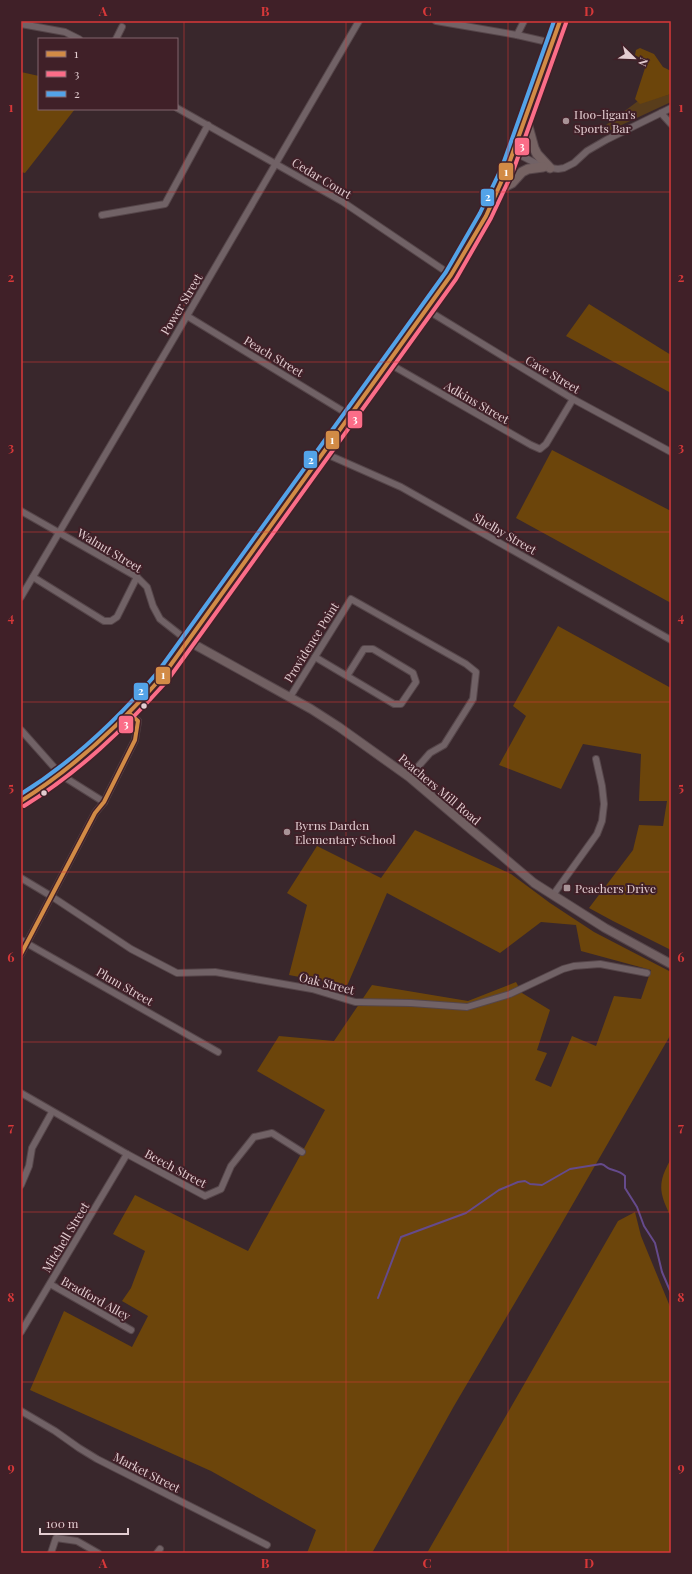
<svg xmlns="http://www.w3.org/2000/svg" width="692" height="1574" font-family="'Playfair Display',serif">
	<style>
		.green { fill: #593d1b }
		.forest { fill: #6c450b }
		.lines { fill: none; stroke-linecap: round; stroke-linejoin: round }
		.stream { stroke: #654a8c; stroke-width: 2 }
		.minor-casing { stroke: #56464a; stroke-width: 8 }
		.major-casing { stroke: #56464a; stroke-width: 10 }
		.highway-casing { stroke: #56464a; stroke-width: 11 }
		.minor { stroke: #716266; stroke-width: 6 }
		.major { stroke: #716062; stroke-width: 8 }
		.highway { stroke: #766363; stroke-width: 9 }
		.bus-1-casing { stroke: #402028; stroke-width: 7 }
		.bus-2-casing { stroke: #402028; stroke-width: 7 }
		.bus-3-casing { stroke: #402028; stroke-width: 7 }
		.bus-1 { stroke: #d28b46; stroke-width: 4 }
		.bus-2 { stroke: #fb6d88; stroke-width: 4 }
		.bus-3 { stroke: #53a3e8; stroke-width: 4 }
		.grid { fill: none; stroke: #d73839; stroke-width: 1; stroke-opacity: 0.55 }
		.poi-dot { fill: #a89397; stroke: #402028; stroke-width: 1.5 }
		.bus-dot { fill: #e3cdd1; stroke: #402028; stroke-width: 1.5 }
		.labels { text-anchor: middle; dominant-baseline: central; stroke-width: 4; stroke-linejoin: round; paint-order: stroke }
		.poi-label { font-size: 12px; fill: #e3cdd1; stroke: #402028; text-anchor: start }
		.street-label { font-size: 12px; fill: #e3cdd1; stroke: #402028 }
		.line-badge { stroke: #402028; stroke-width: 1.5 }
		.badge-label { font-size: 11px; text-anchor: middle; font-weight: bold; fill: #fff }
		.neatline { fill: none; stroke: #d73839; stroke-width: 1.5 }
		.grid-label { font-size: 13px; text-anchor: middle; font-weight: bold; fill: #d73839 }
	</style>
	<rect width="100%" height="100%" fill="#39272c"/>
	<polygon class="green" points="671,94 671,102 613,129 608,131 606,129 606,125 638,101 640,103"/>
	<g class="forest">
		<polygon points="640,48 654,54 663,67 671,71 671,94 640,104 635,99 647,62 635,55 636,50"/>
		<polygon points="21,72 39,76 39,109 75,109 25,173 21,172"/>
		<polygon points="589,304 671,355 671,393 566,336"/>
		<polygon points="552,450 671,511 671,603 516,518"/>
		<polygon points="558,626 671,688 671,950 613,921 589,908 633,850 639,825 663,826 667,801 639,801 641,754 583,744 561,789 499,765 526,716 513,706"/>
		<polygon points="415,830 511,874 550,903 594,932 671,972 671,1034 559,1228 454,1406 372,1553 307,1553 316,1530 211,1471 30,1390 64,1311 132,1347 148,1316 122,1301 131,1288 145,1251 113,1234 135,1195 248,1251 325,1110 257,1071 279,1036 334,1041 372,985 468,1001 516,982 522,993 550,1010 537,1050 547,1053 535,1080 551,1087 572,1036 596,1046 614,996 641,999 651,970 581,951 576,925 541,922 500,953 387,893 347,986 289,975 307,905 287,893 317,846 381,878"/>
		<path d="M671 1159V1217C659 1193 657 1183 671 1159Z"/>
		<polygon points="635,1212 641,1236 671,1309 671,1553 427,1553 618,1221"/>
	</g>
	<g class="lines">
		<path class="stream" d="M378 1298 401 1237 466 1213 499 1190 518 1182 525 1181 530 1184 542 1185 570 1169 601 1164C606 1165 606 1168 610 1169 616 1171 620 1171 625 1176V1188L637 1207 644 1226 655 1243 662 1272 671 1293"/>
		<defs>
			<g id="minor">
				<polyline points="436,21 517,35 552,43"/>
				<polyline points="21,24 65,32 79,39"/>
				<polyline points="517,35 524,21"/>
				<polyline points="116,39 122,27"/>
				<polyline points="177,108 343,202 451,275"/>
				<polyline points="661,113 671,124"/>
				<polyline points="514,152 543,167 558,169 564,168 574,163 587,151 606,140 671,108"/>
				<polyline points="102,215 165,204 208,125"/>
				<polyline points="427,310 573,399 671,452"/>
				<polyline points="187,316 351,416"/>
				<polyline points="388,363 531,445 540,449 546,444 573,399"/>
				<polyline points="324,453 401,487 671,640"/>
				<polyline points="21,511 137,577 147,587 153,606 160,619 188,641"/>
				<polyline points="33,577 104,621 111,621 117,617 137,577"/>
				<path d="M21 597C135 406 247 213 359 21"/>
				<polyline points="315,657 394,704 401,704 416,682 413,673 373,649 364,649 347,676"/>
				<polyline points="290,697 351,599 466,664 476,672 473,699 444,745 430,753 409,777"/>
				<polyline points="21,730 61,775 104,802"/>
				<polyline points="21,878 51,896 131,949 177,973 215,972 312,989 355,1002 411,1003 467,1007 510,994 563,969 574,966 600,964 647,973"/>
				<polyline points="553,895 597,834 602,821 604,804 602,786 596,759"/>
				<polyline points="21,940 218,1052"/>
				<polyline points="21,954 95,813 104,802 135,740 138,721 129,713"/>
				<polyline points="21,1093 127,1154 205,1196 221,1189 231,1166 254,1137 272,1133 302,1152"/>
				<polyline points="21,1185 29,1166 32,1148 52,1112"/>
				<polyline points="50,1284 131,1330"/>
				<polyline points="21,1332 127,1154"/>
				<polyline points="21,1411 55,1431 79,1448 97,1459 267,1545"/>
				<polyline points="51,1553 56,1538 77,1541 98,1553"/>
				<polyline points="157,1553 160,1549"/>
			</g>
			<polyline id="major" points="188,641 311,709 339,727 409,777 534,883 605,928 671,964"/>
			<g id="highway">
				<polyline points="526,119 534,148 537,154 550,168"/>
				<polyline points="498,190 512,183 522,172 528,169 543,167"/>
				<path d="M21 801C76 769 121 725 162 677L451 275C476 236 497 196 514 153 530 109 542 64 560 21"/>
			</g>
		</defs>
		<use href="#minor" class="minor-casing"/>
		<use href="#major" class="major-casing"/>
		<use href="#highway" class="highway-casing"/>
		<use href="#minor" class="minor"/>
		<use href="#major" class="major"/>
		<use href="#highway" class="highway"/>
		<defs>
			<g id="bus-1">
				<path d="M21 801C75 767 120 725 162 677L451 275 486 216 507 169 560 21"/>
				<polyline points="21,954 95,813 104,802 135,740 138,721 129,713"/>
			</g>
			<path id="bus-2" d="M24 806C79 772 124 729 167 681L456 279 491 218 513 171 566 23"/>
			<path id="bus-3" d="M21 794C74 761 117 720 157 673L446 272 480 213 502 167 554 21"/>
		</defs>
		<use href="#bus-1" class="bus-1-casing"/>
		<use href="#bus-2" class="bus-2-casing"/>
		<use href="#bus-3" class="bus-3-casing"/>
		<use href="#bus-1" class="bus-1"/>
		<use href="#bus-2" class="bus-2"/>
		<use href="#bus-3" class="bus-3"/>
	</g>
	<path class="grid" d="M184 21V1553M346 21V1553M508 21V1553M21 192H671M21 362H671M21 532H671M21 702H671M21 872H671M21 1042H671M21 1212H671M21 1382H671"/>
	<g class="poi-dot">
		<circle cx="566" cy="121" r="4"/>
		<circle cx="287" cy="832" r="4"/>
		<rect x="563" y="884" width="8" height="8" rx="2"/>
	</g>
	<g class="bus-dot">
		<circle cx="144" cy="706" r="3.5"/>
		<circle cx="44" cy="793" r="3.5"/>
	</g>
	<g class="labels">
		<g class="poi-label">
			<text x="574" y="114">Hoo-ligan's<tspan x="574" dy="14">Sports Bar</tspan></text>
			<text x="295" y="825">Byrns Darden<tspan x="295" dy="14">Elementary School</tspan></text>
			<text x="575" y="888">Peachers Drive</text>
		</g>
		<g class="street-label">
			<text transform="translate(322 178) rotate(31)">Cedar Court</text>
			<text transform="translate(181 304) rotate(-59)">Power Street</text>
			<text transform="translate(274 356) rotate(31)">Peach Street</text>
			<text transform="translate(553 374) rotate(31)">Cave Street</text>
			<text transform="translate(477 402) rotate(30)">Adkins Street</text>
			<text transform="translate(505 533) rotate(30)">Shelby Street</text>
			<text transform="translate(110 550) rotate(31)">Walnut Street</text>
			<text transform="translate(311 642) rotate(-58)">Providence Point</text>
			<text transform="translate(440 789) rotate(40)">Peachers Mill Road</text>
			<text transform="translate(327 983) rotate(14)">Oak Street</text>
			<text transform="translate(125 986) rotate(30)">Plum Street</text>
			<text transform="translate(176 1168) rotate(28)">Beech Street</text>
			<text transform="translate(65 1237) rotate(-59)">Mitchell Street</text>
			<text transform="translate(96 1298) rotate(29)">Bradford Alley</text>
			<text transform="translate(147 1472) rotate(27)">Market Street</text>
		</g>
	</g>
	<g class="line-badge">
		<rect x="514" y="137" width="16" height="19" rx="4" fill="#fb6d88"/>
		<rect x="498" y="162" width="16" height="19" rx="4" fill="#d28b46"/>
		<rect x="480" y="188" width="15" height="19" rx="4" fill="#53a3e8"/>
		<rect x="347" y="410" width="16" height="19" rx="4" fill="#fb6d88"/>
		<rect x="325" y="430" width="15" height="20" rx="4" fill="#d28b46"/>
		<rect x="303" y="450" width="15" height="19" rx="4" fill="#53a3e8"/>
		<rect x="155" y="666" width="16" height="19" rx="4" fill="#d28b46"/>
		<rect x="133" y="682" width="16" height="19" rx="4" fill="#53a3e8"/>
		<rect x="118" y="715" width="16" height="19" rx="4" fill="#fb6d88"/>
	</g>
	<g class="badge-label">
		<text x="522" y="150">3</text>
		<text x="506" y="176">1</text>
		<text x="488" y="201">2</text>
		<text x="355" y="423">3</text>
		<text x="332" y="444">1</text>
		<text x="311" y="464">2</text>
		<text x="163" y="679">1</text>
		<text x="141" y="695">2</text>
		<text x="126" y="728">3</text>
	</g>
	<rect width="692" height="1574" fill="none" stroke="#402028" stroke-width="44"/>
	<rect x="38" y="38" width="140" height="72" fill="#402028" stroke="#81656c"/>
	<rect x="46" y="51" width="20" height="6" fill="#d28b46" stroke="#81656c"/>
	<text x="74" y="58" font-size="12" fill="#e3cdd1">1</text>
	<rect x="46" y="71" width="20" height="6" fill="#fb6d88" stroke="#81656c"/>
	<text x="74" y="78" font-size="12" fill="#e3cdd1">3</text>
	<rect x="46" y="91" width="20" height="6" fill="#53a3e8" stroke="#81656c"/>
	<text x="74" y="98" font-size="12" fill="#e3cdd1">2</text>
	<g transform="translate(634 58) rotate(113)" stroke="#402028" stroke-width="3" paint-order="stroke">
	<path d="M0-3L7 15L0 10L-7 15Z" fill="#e3cdd1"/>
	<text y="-6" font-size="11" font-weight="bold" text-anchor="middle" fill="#e3cdd1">N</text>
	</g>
	<path d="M40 1528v6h88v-6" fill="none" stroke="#e3cdd1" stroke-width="2"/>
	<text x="46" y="1528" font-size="12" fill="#e3cdd1" stroke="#402028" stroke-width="3" paint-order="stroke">100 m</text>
	<rect x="22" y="22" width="648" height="1530" class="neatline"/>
	<g class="grid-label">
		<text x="103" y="16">A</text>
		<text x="265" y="16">B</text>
		<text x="427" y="16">C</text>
		<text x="589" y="16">D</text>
		<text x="11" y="112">1</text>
		<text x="681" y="112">1</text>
		<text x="11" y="282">2</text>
		<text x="681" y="282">2</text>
		<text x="11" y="452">3</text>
		<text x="681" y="452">3</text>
		<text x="11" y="622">4</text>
		<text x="681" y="622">4</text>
		<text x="11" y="792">5</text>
		<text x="681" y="792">5</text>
		<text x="11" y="962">6</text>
		<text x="681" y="962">6</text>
		<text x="11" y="1132">7</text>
		<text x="681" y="1132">7</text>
		<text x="11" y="1302">8</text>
		<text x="681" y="1302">8</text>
		<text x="11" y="1472">9</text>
		<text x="681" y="1472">9</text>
		<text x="103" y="1568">A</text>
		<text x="265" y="1568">B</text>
		<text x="427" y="1568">C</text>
		<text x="589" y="1568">D</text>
	</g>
</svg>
